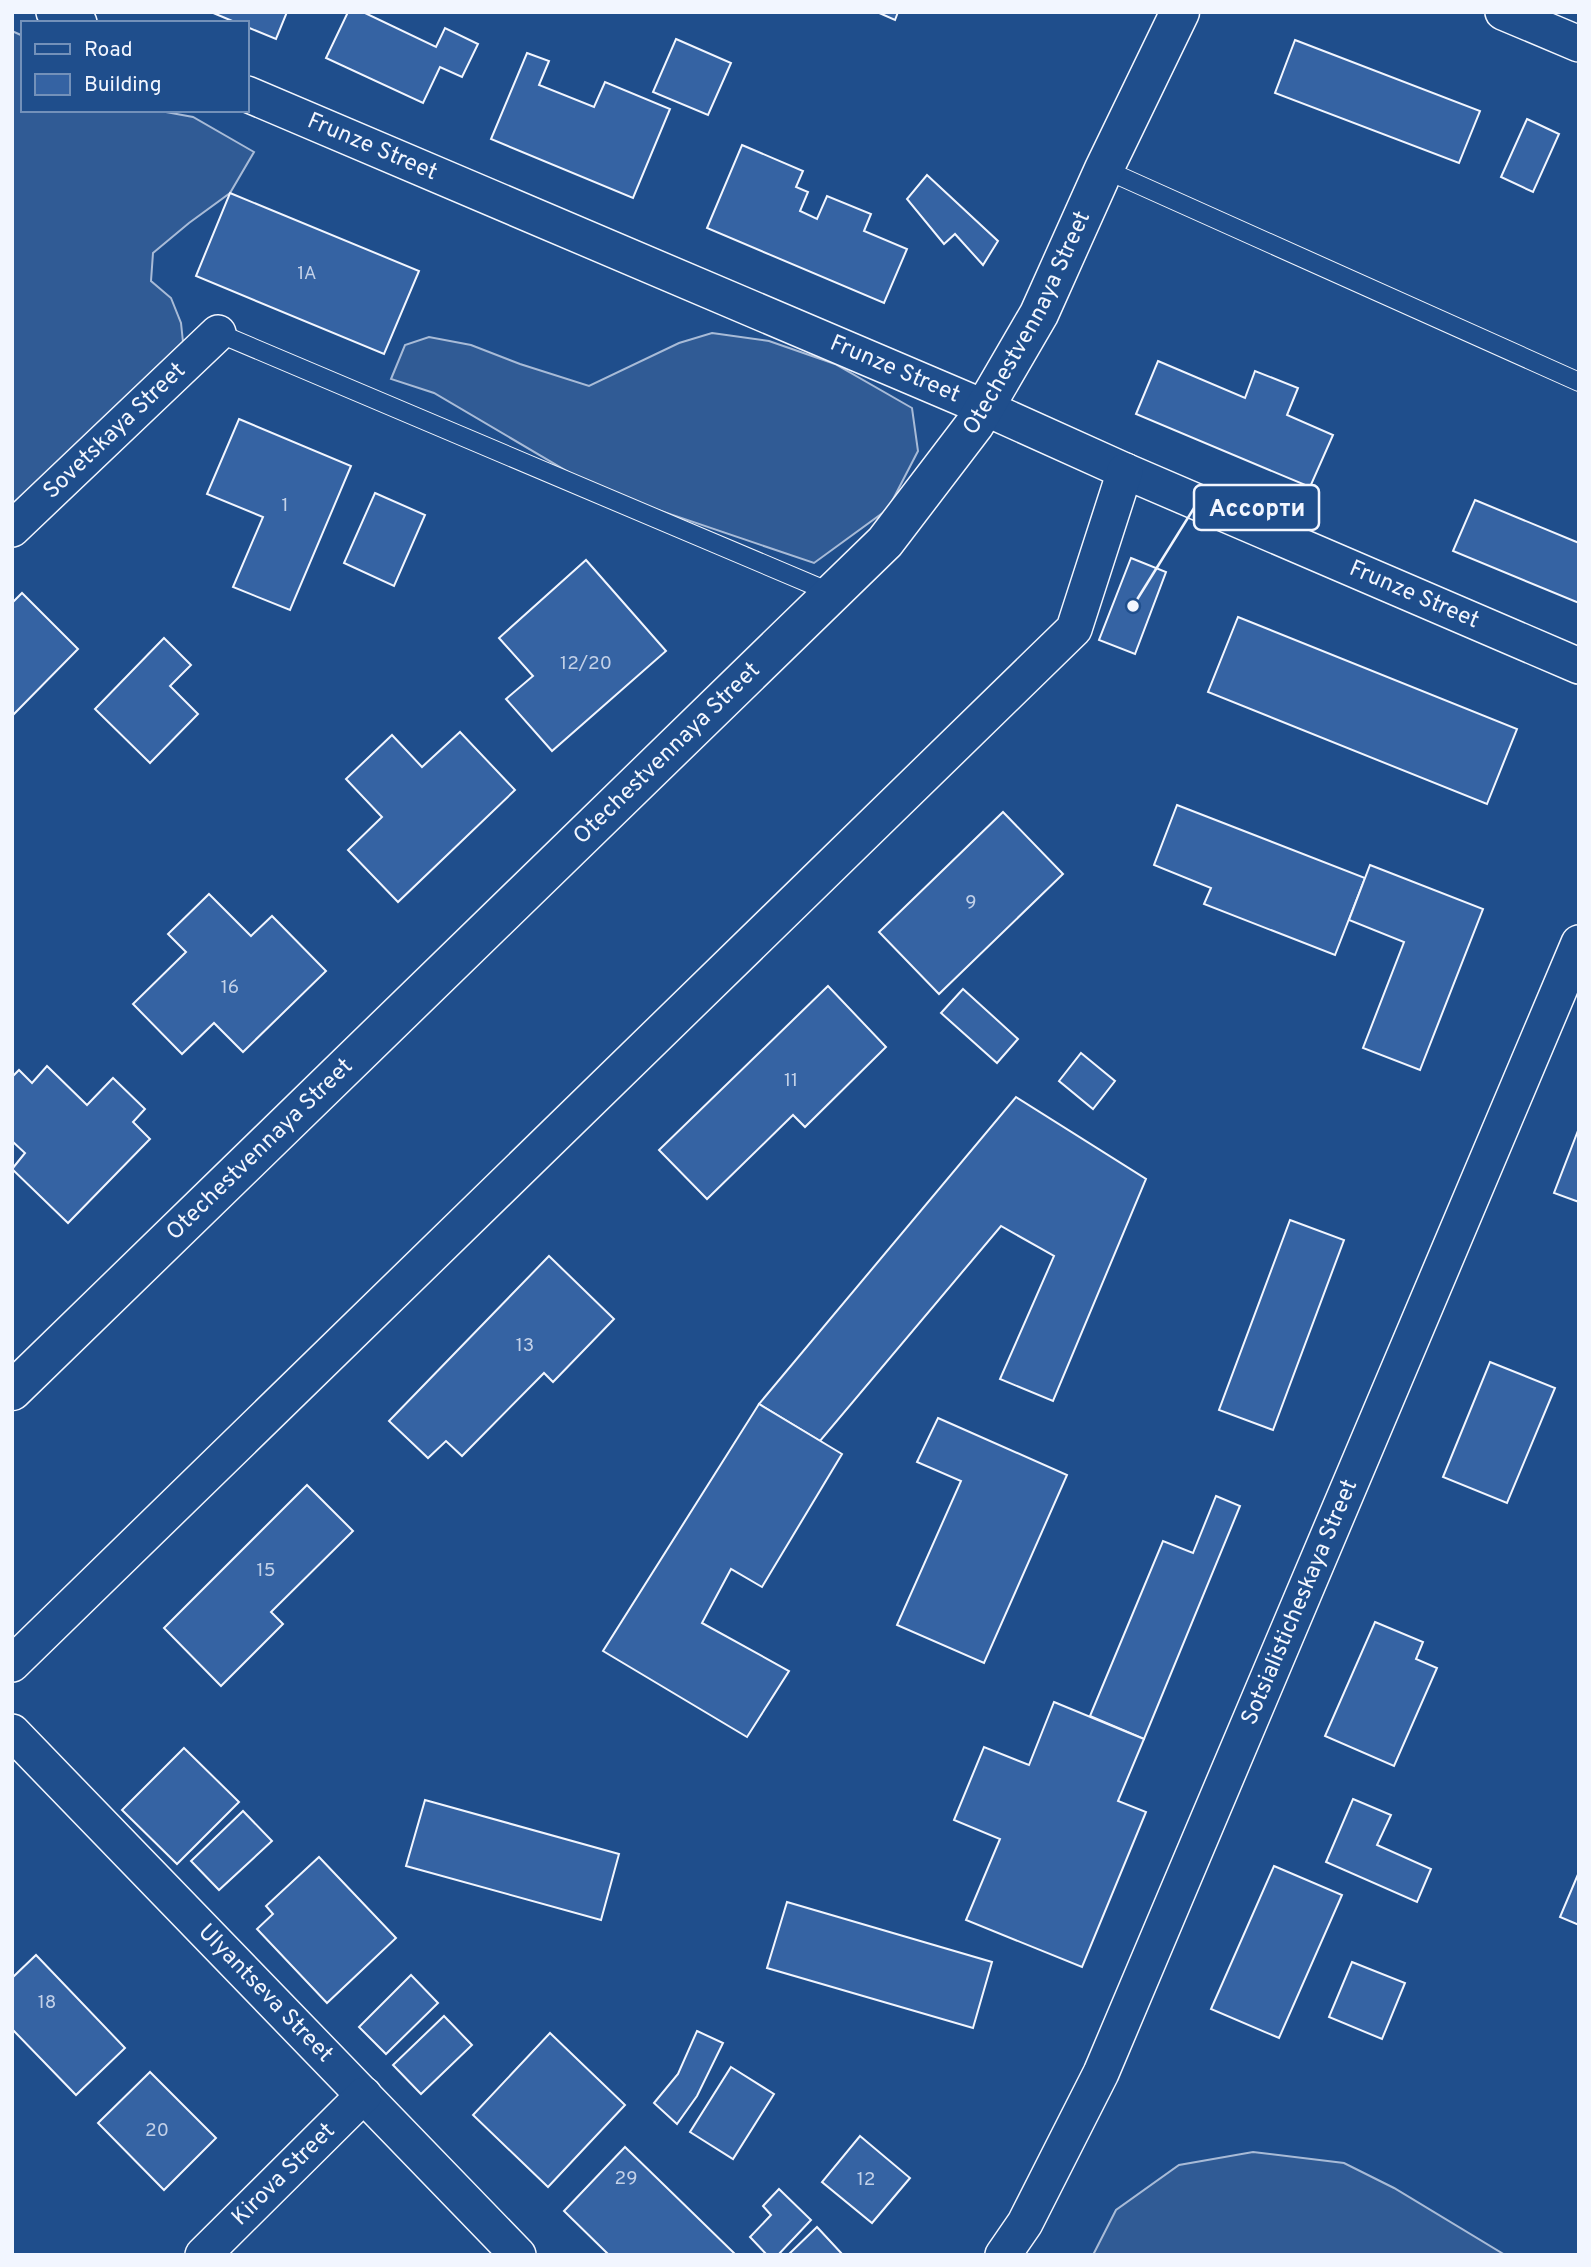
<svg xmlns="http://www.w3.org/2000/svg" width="1591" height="2267" font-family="Overpass,sans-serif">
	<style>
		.built { fill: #305b95; stroke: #a8bbd7; stroke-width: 2 }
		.building { fill: #3563a3; stroke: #f2f6ff; stroke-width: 2 }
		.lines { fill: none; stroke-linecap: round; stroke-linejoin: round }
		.service-casing { stroke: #f2f6ff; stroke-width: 20 }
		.minor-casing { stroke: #f2f6ff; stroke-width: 38 }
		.tertiary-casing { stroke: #f2f6ff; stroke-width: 41 }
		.service { stroke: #1f4e8c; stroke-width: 18 }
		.minor { stroke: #1f4e8c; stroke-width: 35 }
		.tertiary { stroke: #1f4e8c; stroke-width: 38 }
		.labels { text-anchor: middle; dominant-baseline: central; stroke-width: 5; stroke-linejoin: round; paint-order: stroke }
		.number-label { font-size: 19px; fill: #c3d1e8 }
		.street-label { font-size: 23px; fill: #f2f6ff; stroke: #1f4e8c }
		.leader { fill: none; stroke: #f2f6ff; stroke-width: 2.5 }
		.callout-dot { fill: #f2f6ff; stroke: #1f4e8c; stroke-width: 2.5 }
		.callout { fill: #1f4e8c; stroke: #f2f6ff; stroke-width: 2.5 }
		.callout-label { font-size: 24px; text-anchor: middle; font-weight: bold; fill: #f2f6ff }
	</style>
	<rect width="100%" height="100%" fill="#1f4e8c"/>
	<g class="built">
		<polygon points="12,31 23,36 23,110 155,110 193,117 254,152 230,193 189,223 153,253 151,281 171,298 181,323 183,342 12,506"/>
		<polygon points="712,333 769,341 835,364 912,408 918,451 888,509 814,563 599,490 434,393 391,379 405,345 429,337 471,345 520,364 589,386 679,343"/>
		<polygon points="1253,2152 1344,2163 1394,2188 1505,2255 1093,2255 1116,2210 1179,2165"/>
	</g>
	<g class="building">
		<polygon points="211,12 287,12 276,39 247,27 247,23 237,23"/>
		<polygon points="348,12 363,12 436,47 445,28 478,44 462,77 440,67 423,103 326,58"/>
		<polygon points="877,12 898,12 895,20"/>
		<polygon points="676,39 731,63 708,115 653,92"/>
		<polygon points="1295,40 1480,111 1459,163 1275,93"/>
		<polygon points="527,53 549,61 539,85 594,107 605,82 670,109 633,198 491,139"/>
		<polygon points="1527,119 1559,134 1533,192 1501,177"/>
		<polygon points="742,145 803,171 796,187 808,192 800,211 817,219 827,196 871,214 864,231 907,249 884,303 707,228"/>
		<polygon points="927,175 998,241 983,265 955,234 944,244 907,199"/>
		<polygon points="230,193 419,271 384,354 196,276"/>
		<polygon points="1158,361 1245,398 1255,371 1298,388 1287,415 1333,435 1310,487 1136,414"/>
		<polygon points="239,419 351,466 290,610 233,587 263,517 207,494"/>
		<polygon points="375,493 425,515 394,586 344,563"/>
		<polygon points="1475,500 1579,543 1579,603 1453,551"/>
		<polygon points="1131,558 1166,572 1135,654 1099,640"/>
		<polygon points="586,560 666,651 552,751 506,699 533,676 499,638"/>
		<polygon points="22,593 78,649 12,716 12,603"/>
		<polygon points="1238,617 1517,729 1487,804 1208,692"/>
		<polygon points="164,638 191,665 170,686 198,714 150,763 95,709"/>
		<polygon points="460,732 515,790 398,902 348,850 382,817 346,779 392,735 422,767"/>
		<polygon points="1177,805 1365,878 1335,955 1204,904 1211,888 1154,865"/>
		<polygon points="1003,812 1063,874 939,994 879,932"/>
		<polygon points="1370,865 1483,909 1420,1070 1363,1048 1404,942 1349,920"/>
		<polygon points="209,894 251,936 272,916 326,971 243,1052 214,1023 182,1054 133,1004 186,952 168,934"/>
		<polygon points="828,986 886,1047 805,1127 793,1115 707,1199 659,1150"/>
		<polygon points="963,989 1018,1039 997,1063 941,1013"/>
		<polygon points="1081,1053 1115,1081 1093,1109 1059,1081"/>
		<polygon points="47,1066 87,1105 113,1078 145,1109 133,1122 150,1139 68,1223 12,1169 25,1153 12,1141 12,1077 19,1070 32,1083"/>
		<polygon points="1016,1097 1146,1179 1053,1401 1000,1379 1054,1256 1001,1226 820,1441 759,1404"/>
		<polygon points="1579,1128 1579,1202 1554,1193"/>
		<polygon points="1290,1220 1344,1240 1273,1430 1219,1410"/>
		<polygon points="549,1256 614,1319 553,1382 544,1373 462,1456 446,1441 428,1458 389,1421"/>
		<polygon points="1490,1362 1555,1388 1507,1503 1443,1477"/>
		<polygon points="759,1404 842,1454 762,1587 731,1569 702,1623 789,1671 747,1737 603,1651"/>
		<polygon points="938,1418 1067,1475 984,1663 897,1625 961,1481 917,1462"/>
		<polygon points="307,1485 353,1531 271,1612 283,1624 221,1686 164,1628"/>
		<polygon points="1216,1496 1240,1506 1144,1739 1090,1716 1163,1541 1193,1553"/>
		<polygon points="1375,1622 1423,1642 1416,1659 1437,1668 1394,1766 1325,1736"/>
		<polygon points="1054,1702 1144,1739 1118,1801 1146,1812 1082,1967 966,1920 1000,1839 954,1820 984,1747 1029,1765"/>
		<polygon points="184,1748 239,1802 177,1864 122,1810"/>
		<polygon points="1353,1799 1391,1815 1377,1845 1431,1869 1417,1902 1326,1862"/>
		<polygon points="425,1800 619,1854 601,1920 406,1866"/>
		<polygon points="243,1811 272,1841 219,1890 191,1861"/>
		<polygon points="319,1857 396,1938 327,2003 257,1929 273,1914 266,1906"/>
		<polygon points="1274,1866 1342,1895 1279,2038 1211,2009"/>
		<polygon points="1579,1872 1579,1925 1560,1917"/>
		<polygon points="787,1902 992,1962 973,2028 767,1968"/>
		<polygon points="36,1955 125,2048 76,2095 12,2029 12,1978"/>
		<polygon points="1352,1962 1405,1983 1382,2039 1329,2017"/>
		<polygon points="411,1975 438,2003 386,2054 359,2027"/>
		<polygon points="444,2016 472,2045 421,2094 393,2065"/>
		<polygon points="697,2031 723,2043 697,2096 677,2124 654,2103 678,2074"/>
		<polygon points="550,2033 625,2105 548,2187 473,2115"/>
		<polygon points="731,2067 774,2094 733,2159 690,2132"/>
		<polygon points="150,2072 216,2138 164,2190 98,2123"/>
		<polygon points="860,2136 910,2178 872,2223 822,2182"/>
		<polygon points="625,2147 736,2255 609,2255 564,2211"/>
		<polygon points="779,2189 811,2220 778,2255 767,2255 750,2237 771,2215 763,2206"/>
		<polygon points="817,2227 843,2255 788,2255"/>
	</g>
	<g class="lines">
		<defs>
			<g id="service">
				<polyline points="1104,169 1579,382"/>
				<polyline points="218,333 832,593"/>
			</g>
			<g id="minor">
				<polyline points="54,12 79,23"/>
				<polyline points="1503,12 1579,44"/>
				<path id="s1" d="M247 94 983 407 1125 471 1579 666"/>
				<path id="s2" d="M12 529 218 333"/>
				<polyline points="12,1664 1074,629 1125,471"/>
				<path id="s3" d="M12 1732 518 2255"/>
				<path id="s4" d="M203 2255 364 2095"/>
				<path id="s5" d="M1003 2255 1025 2223 1101 2073 1579 943"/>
			</g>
			<g id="tertiary">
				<path id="s6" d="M12 1391 885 542 975 424 1039 314 1104 169 1180 12"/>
			</g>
		</defs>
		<use href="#service" class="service-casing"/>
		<use href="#minor" class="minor-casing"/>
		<use href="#tertiary" class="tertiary-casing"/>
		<use href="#service" class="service"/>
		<use href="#minor" class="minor"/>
		<use href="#tertiary" class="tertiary"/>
	</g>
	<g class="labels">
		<g class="number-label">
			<text x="307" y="274">1А</text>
			<text x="285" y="506">1</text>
			<text x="586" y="664">12/20</text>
			<text x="971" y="903">9</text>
			<text x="230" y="988">16</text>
			<text x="791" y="1081">11</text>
			<text x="525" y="1346">13</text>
			<text x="266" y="1571">15</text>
			<text x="47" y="2003">18</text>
			<text x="157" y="2131">20</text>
			<text x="626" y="2179">29</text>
			<text x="866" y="2180">12</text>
		</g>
		<g class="street-label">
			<text stroke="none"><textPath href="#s1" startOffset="136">Frunze Street</textPath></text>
			<text stroke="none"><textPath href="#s6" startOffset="1480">Otechestvennaya Street</textPath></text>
			<text stroke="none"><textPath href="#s1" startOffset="704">Frunze Street</textPath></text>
			<text stroke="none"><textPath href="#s2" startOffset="142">Sovetskaya Street</textPath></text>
			<text stroke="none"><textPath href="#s1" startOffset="1270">Frunze Street</textPath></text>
			<text stroke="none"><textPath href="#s6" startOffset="914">Otechestvennaya Street</textPath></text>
			<text stroke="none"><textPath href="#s6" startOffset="346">Otechestvennaya Street</textPath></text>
			<text stroke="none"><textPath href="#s5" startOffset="718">Sotsialisticheskaya Street</textPath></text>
			<text stroke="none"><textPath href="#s3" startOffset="364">Ulyantseva Street</textPath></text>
			<text stroke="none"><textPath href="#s4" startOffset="114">Kirova Street</textPath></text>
		</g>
	</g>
	<path class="leader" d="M1133 606L1194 508"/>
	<circle class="callout-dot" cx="1133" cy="606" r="7"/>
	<rect class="callout" x="1194" y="485" width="125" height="45" rx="7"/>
	<g class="callout-label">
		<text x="1257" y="516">Ассорти</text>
	</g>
	<rect width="1591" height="2267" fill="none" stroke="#f2f6ff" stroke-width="28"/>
	<rect x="21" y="21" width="228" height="91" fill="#1f4e8c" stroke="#7391ba" stroke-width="2"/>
	<rect x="35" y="44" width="35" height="10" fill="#1f4e8c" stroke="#7391ba" stroke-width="2"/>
	<text x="84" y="56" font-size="21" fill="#f2f6ff">Road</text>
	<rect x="35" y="74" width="35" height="21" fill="#3563a3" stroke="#7391ba" stroke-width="2"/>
	<text x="84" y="91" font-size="21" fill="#f2f6ff">Building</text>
</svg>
